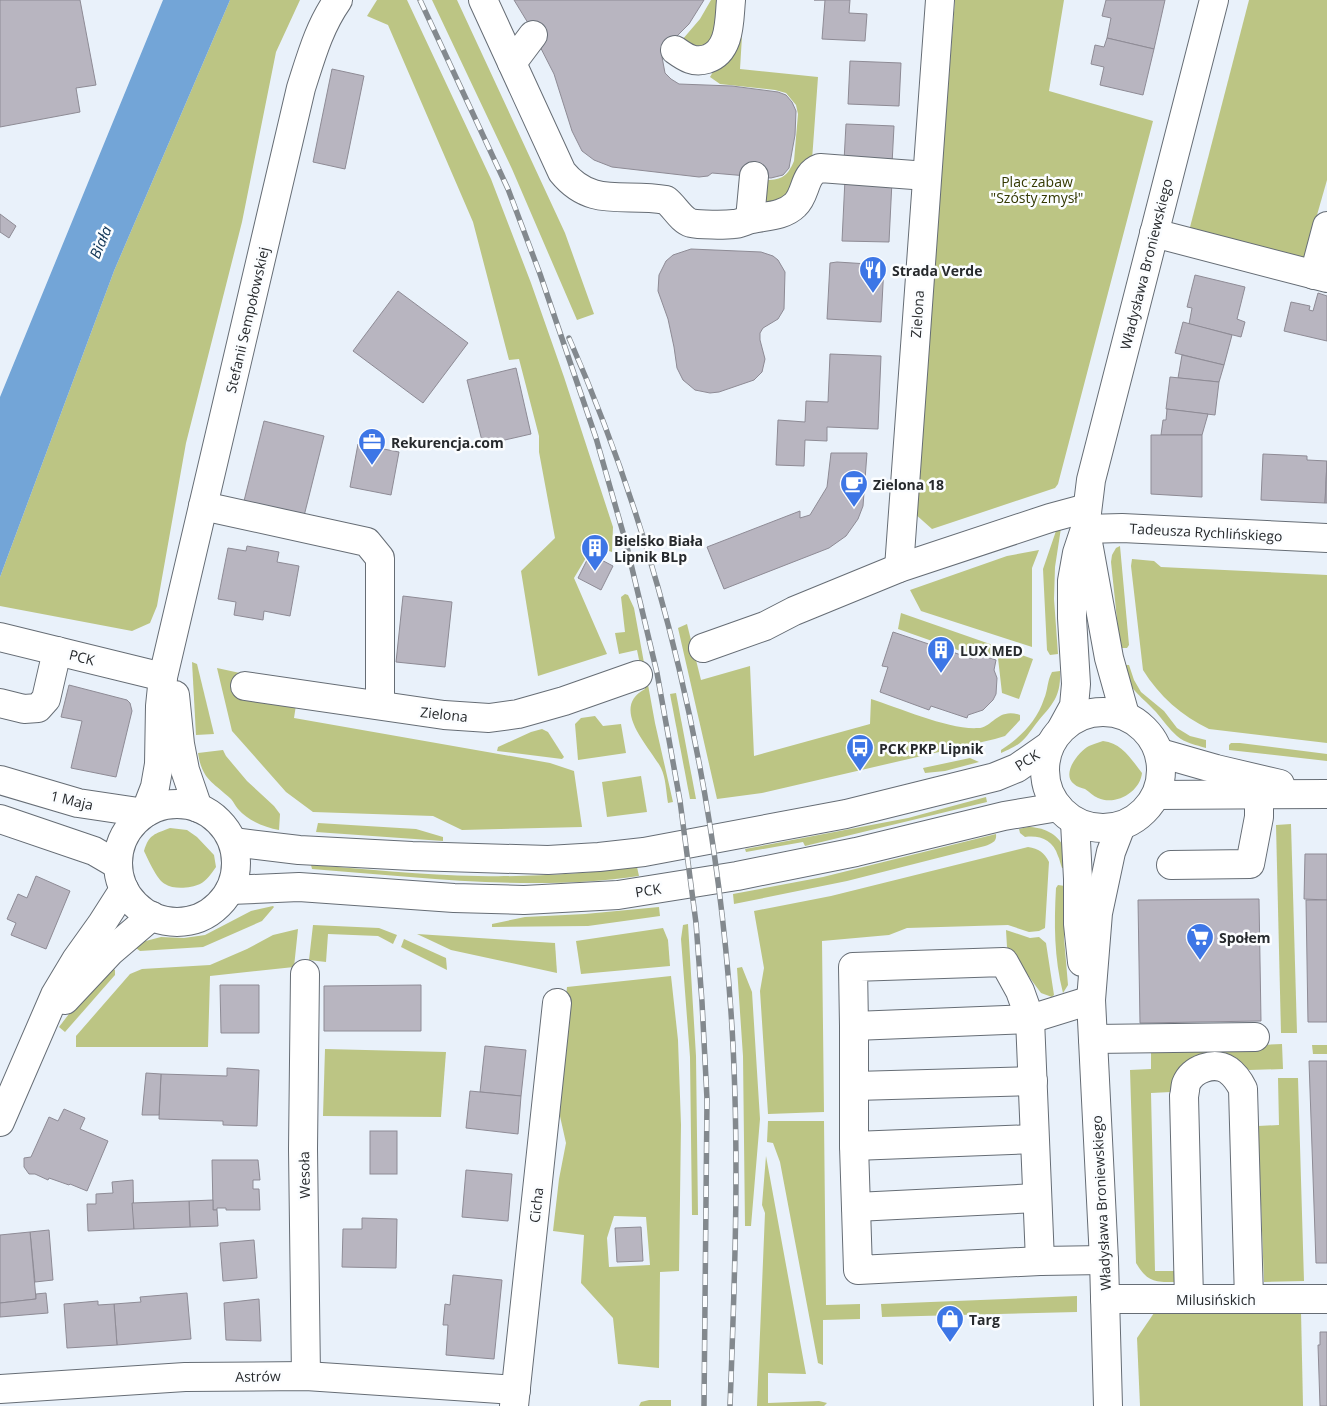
<svg xmlns="http://www.w3.org/2000/svg" width="1327" height="1406" font-family="'Open Sans',sans-serif">
	<style>
		.green { fill: #bcc584; fill-rule: evenodd }
		.water { fill: #73a5d7 }
		.building { fill: #b8b5c0; stroke: #8e8b95 }
		.lines { fill: none; stroke-linecap: round; stroke-linejoin: round }
		.minor-casing { stroke: #666d75; stroke-width: 30 }
		.minor { stroke: #fff; stroke-width: 28 }
		.rail-casing { stroke: #83898e; stroke-width: 5.5 }
		.rail { stroke: #fbfdff; stroke-width: 4; stroke-dasharray: 11; stroke-linecap: butt }
		.labels { text-anchor: middle; dominant-baseline: central; stroke-width: 5; stroke-linejoin: round; paint-order: stroke }
		.park-label { font-size: 14px; fill: #333801; stroke: #fbfdff }
		.street-label { font-size: 14px; fill: #272a2d; stroke: #fbfdff }
		.poi-label { font-size: 14px; font-weight: bold; fill: #272a2d; stroke: #fbfdff; text-anchor: start }
		.water-label { font-size: 15px; font-style: italic; fill: #0f3456; stroke: #fbfdff }
	</style>
	<rect width="100%" height="100%" fill="#e9f1fa"/>
	<g class="green">
		<polygon points="230,0 300,0 276,52 242,222 186,443 157,606 150,623 132,631 0,606 0,577 114,271"/>
		<polygon points="377,0 407,0 491,179 531,283 564,377 613,527 612,552 593,546 574,578 607,654 538,676 521,571 555,538 539,452 539,436 519,359 509,360 473,222 388,25 367,16"/>
		<polygon points="432,0 457,0 565,233 594,314 577,320 512,169"/>
		<path d="M711 0H720L718 28 708 44C698 48 692 45 682 40L700 19Z"/>
		<polygon points="955,0 1064,0 1049,91 1153,121 1058,484 1055,488 932,529 914,513"/>
		<polygon points="1249,0 1327,0 1327,180 1303,264 1189,231"/>
		<path d="M742 36 740 69 818 77 812 160 788 198 773 205 765 201 764 180C780 180 787 178 794 161L798 114 796 105 786 93 775 90 720 84 710 77C716 65 725 64 733 54 738 49 740 42 742 36Z"/>
		<polygon points="1057,528 1061,528 1055,567 1054,599 1058,654 1050,655 1047,650 1043,569"/>
		<polygon points="1120,546 1129,645 1127,648 1120,648 1111,562 1112,555 1116,548"/>
		<polygon points="1039,550 1032,568 1032,647 921,611 910,590 1007,556"/>
		<path d="M1132 559 1154 561 1161 567 1327 575V743L1209 729C1182 716 1159 696 1143 670L1131 566Z"/>
		<path d="M625 594 628 595 634 608 655 723 673 802 668 803C666 792 666 778 661 768 650 747 609 708 645 689L637 650 619 654 615 633 625 632 621 597Z"/>
		<polygon points="901,613 1033,659 1019,699 1002,693 998,658 974,649 972,655 898,629"/>
		<path d="M687 624 701 680 750 666 754 756 870 724 871 699C900 708 949 730 978 728 992 728 998 707 1020 715V720L1005 736 995 739 762 793 717 799 678 628Z"/>
		<polygon points="192,662 197,664 214,734 196,735"/>
		<path d="M1122 665H1129L1134 680 1141 692 1164 711 1177 728 1190 736 1206 740V748C1196 745 1185 743 1177 736 1169 729 1163 720 1156 712 1139 694 1129 690 1122 665Z"/>
		<polygon points="217,668 299,686 294,718 550,763 574,771 582,827 462,830 433,816 313,812 286,792 232,731"/>
		<path d="M1060 671C1061 695 1054 703 1039 720 1024 739 1025 743 1001 753V750C1020 738 1037 721 1044 699 1048 690 1047 681 1052 672Z"/>
		<polygon points="676,693 696,799 690,799 670,694"/>
		<polygon points="595,716 603,726 621,724 626,753 578,760 575,724 581,718"/>
		<polygon points="542,729 548,732 564,757 562,759 497,751 498,747 531,732"/>
		<path d="M1103 741C1122 743 1131 759 1142 773 1140 792 1116 806 1098 798 1093 796 1090 792 1085 789 1082 788 1077 787 1074 784 1061 774 1078 752 1089 746 1093 744 1098 743 1103 741Z"/>
		<polygon points="1231,743 1240,743 1327,754 1327,761 1229,750 1229,745"/>
		<path d="M223 750 226 756 247 781 274 806 280 814 279 830C265 827 248 821 238 809 235 806 234 802 231 799 213 782 202 780 198 753Z"/>
		<polygon points="970,758 979,762 945,771 925,773 923,768"/>
		<polygon points="641,776 647,812 607,817 602,782"/>
		<polygon points="986,797 987,802 805,846 803,842 746,852 745,849 908,818"/>
		<polygon points="318,823 416,829 443,837 443,841 316,832"/>
		<polygon points="1291,824 1297,1033 1281,1033 1276,825"/>
		<path d="M1028 827C1042 827 1058 833 1064 848 1066 854 1066 862 1067 868H1062C1060 863 1060 860 1058 856 1053 840 1040 835 1025 837L1020 833 1019 829Z"/>
		<path d="M170 828 187 830 197 837 214 855 216 867C212 873 206 881 200 884 191 888 174 890 165 884 157 880 148 859 144 851 149 834 155 834 170 828Z"/>
		<path d="M996 834C997 842 992 843 985 846L847 881 734 904 733 894 823 877Z"/>
		<path d="M1028 847C1039 849 1044 852 1049 862L1045 928 1039 931 1029 932 1008 925 907 928 889 935 822 941 824 1112 768 1114 760 991 764 968 754 911 831 896Z"/>
		<path d="M311 865C367 869 423 875 478 876 532 877 584 874 637 867L639 876C533 892 418 877 312 869Z"/>
		<path d="M1058 885 1065 886 1064 938 1068 985 1063 993C1054 957 1054 924 1056 888Z"/>
		<polygon points="273,906 274,907 262,921 203,947 140,951 136,948 138,943 161,937 184,938 205,935 251,911"/>
		<polygon points="659,907 660,916 588,926 492,927 492,924 525,917 585,914"/>
		<polygon points="688,924 696,1056 698,1215 692,1215 690,1057 681,939 683,925"/>
		<polygon points="313,925 379,928 397,935 393,944 378,936 328,934 326,962 309,960"/>
		<polygon points="663,928 668,940 670,966 581,974 576,941"/>
		<polygon points="298,929 294,967 210,976 208,1047 76,1047 76,1036 130,974 142,969 210,965 247,949 273,935"/>
		<polygon points="1006,930 1030,938 1039,937 1046,943 1054,995 1052,997 1041,993 1007,947"/>
		<polygon points="417,934 555,943 557,973 451,950"/>
		<polygon points="404,939 446,958 447,970 401,947"/>
		<polygon points="111,967 115,970 115,975 65,1032 59,1027 72,1010"/>
		<polygon points="742,967 752,992 760,1119 751,1226 745,1226 743,1056 737,968"/>
		<path d="M671 976 678 1040 681 1125 679 1271 660 1272 659 1368 618 1364 613 1318 581 1283 584 1235 553 1231 559 1179 566 1143 555 1094 567 987ZM614 1216 646 1217 650 1265 609 1267 607 1238Z"/>
		<path d="M1282 1044 1283 1069 1249 1070 1238 1060 1220 1054 1171 1092 1151 1093 1155 1271H1177L1178 1282C1155 1282 1148 1283 1136 1263L1130 1070 1151 1069V1049Z"/>
		<polygon points="1312,1045 1327,1045 1327,1054 1313,1054"/>
		<polygon points="325,1049 446,1052 441,1117 323,1116"/>
		<polygon points="1278,1078 1298,1078 1304,1281 1264,1282 1258,1126 1279,1125"/>
		<polygon points="768,1121 824,1121 826,1305 860,1304 860,1319 823,1320 823,1365 818,1363 780,1162 773,1143 767,1142"/>
		<polygon points="766,1156 806,1374 768,1373 768,1403 819,1401 827,1403 824,1406 757,1406 765,1213 762,1205"/>
		<polygon points="1077,1296 1077,1312 882,1317 881,1304"/>
		<polygon points="1301,1311 1303,1406 1140,1406 1137,1338 1154,1313"/>
		<polygon points="649,1400 671,1400 671,1406 639,1406 641,1402"/>
	</g>
	<polygon class="water" points="163,0 230,0 114,271 0,577 0,397"/>
	<g class="building">
		<polygon points="0,0 80,0 96,85 76,88 80,112 0,127"/>
		<polygon points="514,0 704,0 689,24 665,48 662,57 665,73 671,79 679,84 732,86 778,92 786,95 792,102 796,111 795,135 789,168 783,175 771,178 712,173 708,176 699,177 612,167 594,160 582,151 572,131 554,74 528,23"/>
		<polygon points="814,0 850,0 849,13 867,14 865,41 822,39 825,0"/>
		<polygon points="1106,0 1165,0 1154,49 1107,38 1111,18 1102,16"/>
		<polygon points="1107,38 1154,49 1143,95 1100,85 1104,67 1091,64 1095,45 1104,47"/>
		<polygon points="850,61 901,63 899,106 848,104"/>
		<polygon points="332,69 364,76 345,169 313,162"/>
		<polygon points="846,124 894,126 892,164 844,161"/>
		<polygon points="845,179 892,181 889,242 842,241"/>
		<polygon points="0,214 16,226 9,238 0,232"/>
		<polygon points="691,249 761,252 773,256 778,260 785,272 784,309 778,319 763,328 760,333 760,340 765,359 762,372 754,380 719,392 710,393 695,390 683,380 677,368 674,347 668,319 658,291 659,275 666,261 673,255"/>
		<polygon points="837,262 884,265 881,322 827,319 830,263"/>
		<polygon points="1195,275 1245,287 1237,319 1245,322 1241,337 1189,324 1192,308 1187,307"/>
		<polygon points="398,291 468,343 423,403 353,351"/>
		<polygon points="1318,293 1327,296 1327,341 1284,331 1291,302 1310,306 1309,310 1313,311"/>
		<polygon points="1183,322 1232,335 1224,365 1175,353"/>
		<polygon points="830,354 881,356 878,429 827,427 827,441 805,440 804,466 776,465 778,420 805,422 806,401 828,402"/>
		<polygon points="1182,355 1224,365 1219,382 1178,378"/>
		<polygon points="516,368 531,434 483,445 467,380"/>
		<polygon points="1170,377 1219,382 1215,415 1166,409"/>
		<polygon points="1167,409 1208,414 1202,435 1161,435 1163,420 1166,420"/>
		<polygon points="264,421 324,436 303,520 243,505"/>
		<polygon points="1151,435 1202,435 1202,497 1151,494"/>
		<polygon points="358,444 399,452 391,495 350,487"/>
		<polygon points="831,453 867,453 863,506 858,519 846,536 829,548 724,589 707,547 800,511 800,518 810,515 827,487"/>
		<polygon points="1263,454 1307,456 1307,460 1327,461 1325,503 1261,500"/>
		<polygon points="1327,461 1327,503 1325,503"/>
		<polygon points="247,546 279,552 277,562 299,566 290,616 264,611 263,620 234,615 236,602 218,599 228,548 246,551"/>
		<polygon points="590,554 613,566 601,590 578,578"/>
		<polygon points="403,596 452,602 445,667 396,662"/>
		<polygon points="893,632 973,659 975,653 996,660 994,670 997,678 996,694 993,700 983,710 968,715 967,718 931,706 929,710 880,692 888,667 882,666"/>
		<polygon points="69,685 127,700 130,703 132,711 116,777 71,768 82,721 61,717"/>
		<polygon points="1305,854 1327,854 1327,900 1304,899"/>
		<polygon points="36,876 70,891 46,949 11,935 16,923 7,919 18,894 27,898"/>
		<polygon points="1259,899 1261,1021 1140,1023 1138,900"/>
		<polygon points="1306,900 1327,900 1327,1022 1308,1022"/>
		<polygon points="220,985 259,985 259,1033 221,1033"/>
		<polygon points="421,985 421,1031 324,1031 324,986"/>
		<polygon points="485,1046 526,1050 521,1096 480,1092"/>
		<polygon points="1309,1061 1327,1061 1327,1263 1316,1263"/>
		<polygon points="227,1068 259,1070 257,1126 223,1125 223,1121 159,1119 161,1074 227,1076"/>
		<polygon points="146,1073 161,1074 159,1115 142,1115"/>
		<polygon points="470,1091 521,1096 518,1134 466,1128"/>
		<polygon points="64,1109 85,1118 80,1129 108,1141 87,1191 70,1184 69,1185 49,1178 48,1180 35,1174 29,1174 24,1167 24,1158 31,1157 49,1117 58,1121"/>
		<rect x="370" y="1131" width="27" height="43"/>
		<polygon points="212,1160 258,1160 260,1180 253,1180 253,1189 259,1189 260,1210 226,1210 226,1208 217,1208 217,1210 213,1210"/>
		<polygon points="466,1170 512,1174 508,1221 462,1217"/>
		<polygon points="133,1180 134,1229 88,1231 87,1204 96,1204 96,1194 113,1193 112,1182"/>
		<polygon points="213,1200 213,1210 217,1210 218,1226 190,1227 189,1201"/>
		<polygon points="189,1201 190,1227 134,1229 132,1203"/>
		<polygon points="362,1218 397,1219 396,1268 342,1267 343,1229 362,1229"/>
		<polygon points="641,1227 643,1261 617,1262 615,1228"/>
		<polygon points="49,1230 53,1280 35,1282 30,1232"/>
		<polygon points="30,1232 36,1299 0,1303 0,1235"/>
		<polygon points="254,1240 257,1278 223,1281 220,1243"/>
		<polygon points="453,1275 502,1280 494,1359 446,1355 448,1325 443,1325 445,1304 450,1305"/>
		<polygon points="46,1293 48,1313 0,1317 0,1303 36,1299 36,1294"/>
		<polygon points="187,1293 191,1339 117,1345 114,1304 141,1302 140,1297"/>
		<polygon points="259,1299 261,1341 226,1340 224,1303"/>
		<polygon points="98,1301 98,1305 114,1304 117,1345 67,1348 64,1304"/>
		<polygon points="1320,1332 1327,1332 1327,1406 1320,1406 1318,1345 1320,1345"/>
	</g>
	<g class="lines">
		<defs>
			<g id="minor">
				<path d="M483 0 562 172C592 209 625 192 666 200 674 206 681 220 691 223 699 225 725 225 734 224 740 224 746 220 752 219 766 216 784 216 795 205 807 194 803 174 820 168L927 176"/>
				<path d="M675 50C686 58 694 63 707 59 731 51 729 20 731 0"/>
				<polyline points="512,63 533,35"/>
				<polyline points="750,219 754,176"/>
				<polyline points="1154,233 1327,278"/>
				<polyline points="1314,275 1327,226"/>
				<polyline points="203,506 367,542 380,558 380,705"/>
				<polyline points="1085,529 1122,528 1327,538"/>
				<polyline points="1087,537 1109,658 1125,715"/>
				<polyline points="899,568 940,0"/>
				<polyline points="0,637 163,677"/>
				<polyline points="703,648 765,626 794,611 899,568 1050,518 1087,508"/>
				<polyline points="245,686 444,715 489,718 518,714 564,701 638,675"/>
				<polyline points="175,695 180,744 185,770 198,808"/>
				<polyline points="0,703 24,709 38,708 46,699 57,651"/>
				<circle cx="1103" cy="770" r="58"/>
				<polyline points="1062,728 1074,706 1076,684 1072,618 1072,581 1077,553 1085,529 1091,480 1214,0"/>
				<polyline points="1160,753 1216,769 1280,784"/>
				<polyline points="0,780 78,803 145,813"/>
				<polyline points="1156,795 1327,794"/>
				<circle cx="177" cy="863" r="59"/>
				<path d="M145 813 155 787 159 764 160 706 163 677 301 88C311 57 319 27 338 0"/>
				<polyline points="0,819 94,851 118,865"/>
				<polyline points="1075,822 1078,879 1078,924 1082,962"/>
				<polyline points="233,842 299,850 412,856 548,860 599,857 644,852 846,814 995,777 1017,768 1050,745"/>
				<polyline points="1171,865 1250,864 1259,817 1259,795"/>
				<polyline points="230,890 299,887 454,898 524,900 618,895 737,876 856,852 1004,816 1058,807"/>
				<polyline points="305,974 303,1149 306,1376"/>
				<polyline points="65,1000 111,951 152,916"/>
				<polyline points="1091,1000 1030,1019 854,1026 854,1146 858,1270 1040,1261 1104,1260"/>
				<polyline points="854,1026 853,967 1004,962 1020,991 1030,1019 1040,1261"/>
				<polyline points="1093,1039 1255,1037"/>
				<polyline points="855,1086 1033,1081"/>
				<polyline points="0,1122 55,995 76,960 101,925 124,889"/>
				<polyline points="854,1146 1034,1139"/>
				<polyline points="856,1207 1037,1198"/>
				<polyline points="1105,1299 1327,1299"/>
				<path d="M1189 1299 1184 1096C1185 1093 1185 1088 1186 1084 1192 1069 1214 1061 1228 1070 1235 1075 1239 1081 1243 1089L1249 1299"/>
				<polyline points="0,1389 185,1377 306,1376 516,1390"/>
				<polyline points="514,1406 557,1003"/>
				<polyline points="1108,1406 1104,1260 1091,1000 1098,913 1111,852 1121,826"/>
			</g>
		</defs>
		<use href="#minor" class="minor-casing"/>
		<use href="#minor" class="minor"/>
		<defs>
			<g id="rail">
				<polyline points="420,0 508,189 540,274 596,438 626,543 657,673 680,801 696,923 702,1002 707,1099 704,1406"/>
				<path d="M569 338C662 550 715 781 731 1012 740 1143 735 1275 730 1406"/>
			</g>
		</defs>
		<use href="#rail" class="rail-casing"/>
		<use href="#rail" class="rail"/>
	</g>
	<defs>
		<symbol id="restaurant-pin" viewBox="-11 -11 22 30"><path d="M0 17L-7.5 6A9.5 9.5 0 1 1 7.5 6Z" fill="#3d76e6" stroke="#fbfdff"/><path d="M-5-6h1v4h1v-4h1v4h1v-4h1v5L-1.5 .5V6h-2V.5L-5-1ZM5-6V6H3V1.5H1.5Q1.5-4 5-6Z" fill="#fff"/></symbol>
		<symbol id="office-pin" viewBox="-11 -11 22 30"><path d="M0 17L-7.5 6A9.5 9.5 0 1 1 7.5 6Z" fill="#3d76e6" stroke="#fbfdff"/><path d="M-6-3h4V-5.5h4V-3h4V5H-6ZM-1-4.5V-3h2v-1.5ZM-6 0V1H6V0Z" fill="#fff"/></symbol>
		<symbol id="cafe-pin" viewBox="-11 -11 22 30"><path d="M0 17L-7.5 6A9.5 9.5 0 1 1 7.5 6Z" fill="#3d76e6" stroke="#fbfdff"/><path d="M-5.5-4.5H6V0H3Q3 3.5 0 3.5H-2.5Q-5.5 3.5-5.5 0ZM3-3.2v2h1.7v-2ZM-6 4.5H4V6H-6Z" fill="#fff"/></symbol>
		<symbol id="building-pin" viewBox="-11 -11 22 30"><path d="M0 17L-7.5 6A9.5 9.5 0 1 1 7.5 6Z" fill="#3d76e6" stroke="#fbfdff"/><path d="M-4-6H4V6H1V3H-1V6H-4ZM-2.5-4.3h1.7v1.8h-1.7ZM.8-4.3h1.7v1.8H.8ZM-2.5-1h1.7V.8h-1.7ZM.8-1h1.7V.8H.8Z" fill="#fff"/></symbol>
		<symbol id="bus-pin" viewBox="-11 -11 22 30"><path d="M0 17L-7.5 6A9.5 9.5 0 1 1 7.5 6Z" fill="#3d76e6" stroke="#fbfdff"/><path d="M-5-6H5V4H4V6H2V4H-2V6H-4V4H-5ZM-3.5-4V0h7V-4ZM-3.5 1.2v1.5H-2V1.2ZM2 1.2v1.5H3.5V1.2Z" fill="#fff"/></symbol>
		<symbol id="supermarket-pin" viewBox="-11 -11 22 30"><path d="M0 17L-7.5 6A9.5 9.5 0 1 1 7.5 6Z" fill="#3d76e6" stroke="#fbfdff"/><path d="M-6-5.5h2.5l.6 2H6L4.5 2H-2.5L-4.4-4H-6ZM-1.5 3.2a1.3 1.3 0 1 0 .1 0ZM3 3.2a1.3 1.3 0 1 0 .1 0Z" fill="#fff"/></symbol>
		<symbol id="shop-pin" viewBox="-11 -11 22 30"><path d="M0 17L-7.5 6A9.5 9.5 0 1 1 7.5 6Z" fill="#3d76e6" stroke="#fbfdff"/><path d="M-5-2.5h2.3a2.7 3.5 0 0 1 5.4 0H5L5.5 6h-11ZM-1.5-2.5h3a1.5 2.3 0 0 0-3 0Z" fill="#fff"/></symbol>
	</defs>
	<g fill-rule="evenodd">
		<use href="#restaurant-pin" x="857" y="254" width="32" height="43"/>
		<use href="#office-pin" x="356" y="426" width="32" height="43"/>
		<use href="#cafe-pin" x="838" y="468" width="32" height="43"/>
		<use href="#building-pin" x="579" y="532" width="32" height="43"/>
		<use href="#building-pin" x="925" y="634" width="32" height="43"/>
		<use href="#bus-pin" x="844" y="732" width="32" height="43"/>
		<use href="#supermarket-pin" x="1184" y="921" width="32" height="43"/>
		<use href="#shop-pin" x="934" y="1303" width="32" height="43"/>
	</g>
	<g class="labels">
		<g class="park-label">
			<text x="1037" y="181">Plac zabaw<tspan x="1037" dy="16">"Szósty zmysł"</tspan></text>
		</g>
		<g class="street-label">
			<text transform="translate(1146 264) rotate(-76)">Władysława Broniewskiego</text>
			<text transform="translate(917 314) rotate(-86)">Zielona</text>
			<text transform="translate(247 320) rotate(-77)">Stefanii Sempołowskiej</text>
			<text transform="translate(1206 532) rotate(3)">Tadeusza Rychlińskiego</text>
			<text transform="translate(82 657) rotate(14)">PCK</text>
			<text transform="translate(444 714) rotate(6)">Zielona</text>
			<text transform="translate(1027 760) rotate(-32)">PCK</text>
			<text transform="translate(72 800) rotate(13)">1 Maja</text>
			<text transform="translate(648 890) rotate(-9)">PCK</text>
			<text transform="translate(304 1175) rotate(-91)">Wesoła</text>
			<text transform="translate(1101 1203) rotate(-93)">Władysława Broniewskiego</text>
			<text transform="translate(536 1205) rotate(-84)">Cicha</text>
			<text x="1216" y="1299">Milusińskich</text>
			<text transform="translate(258 1376) rotate(-1)">Astrów</text>
		</g>
		<g class="poi-label">
			<text x="892" y="270">Strada Verde</text>
			<text x="391" y="442">Rekurencja.com</text>
			<text x="873" y="484">Zielona 18</text>
			<text x="614" y="540">Bielsko Biała<tspan x="614" dy="16">Lipnik BLp</tspan></text>
			<text x="960" y="650">LUX MED</text>
			<text x="879" y="748">PCK PKP Lipnik</text>
			<text x="1219" y="937">Społem</text>
			<text x="969" y="1319">Targ</text>
		</g>
		<g class="water-label">
			<text transform="translate(100 242) rotate(-67)">Biała</text>
		</g>
	</g>
</svg>
